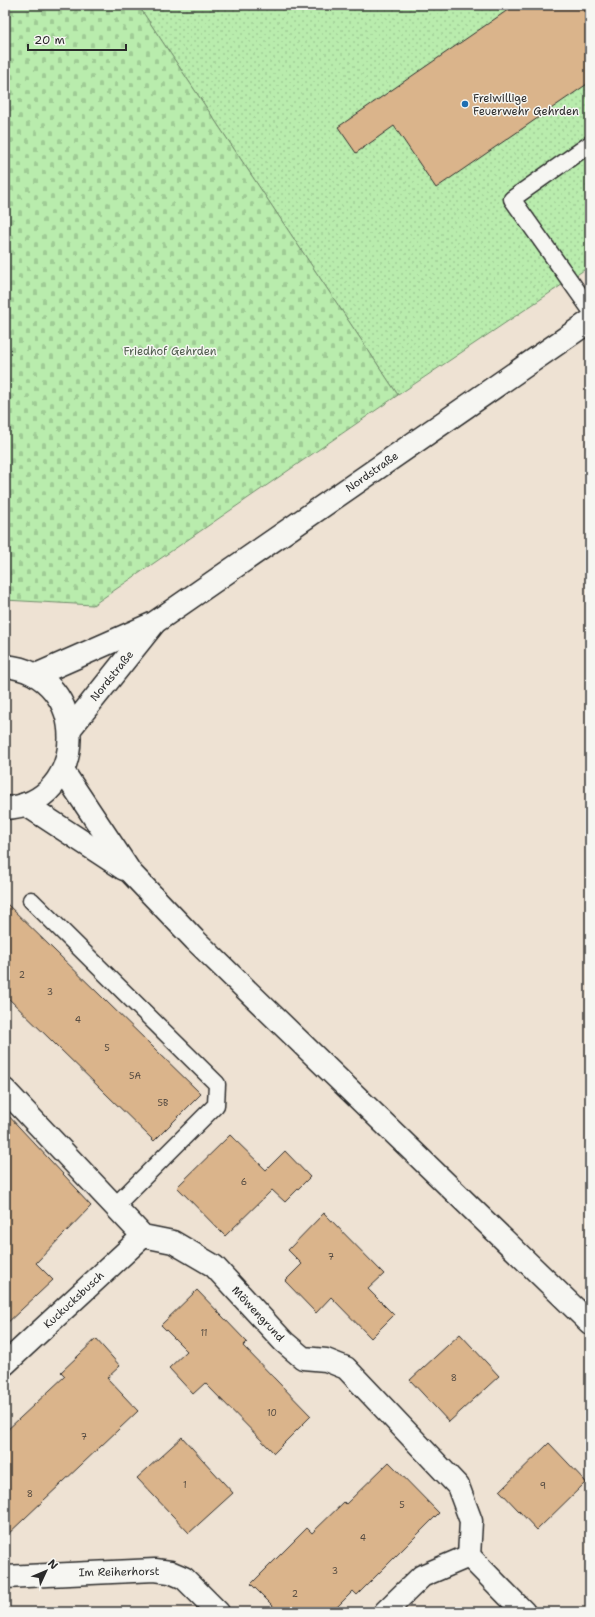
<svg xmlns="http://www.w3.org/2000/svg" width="595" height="1617" font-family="'Shantell Sans',sans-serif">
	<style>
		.grass { fill: url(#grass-dots); stroke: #728c6c }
		.cemetery { fill: url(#cemetery-stones); stroke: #728c6c }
		.building { fill: #dab48b; stroke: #2b2b2b }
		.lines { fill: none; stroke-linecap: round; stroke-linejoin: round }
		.lane-casing { stroke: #2b2b2b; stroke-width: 19 }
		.street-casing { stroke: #2b2b2b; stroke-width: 25 }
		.secondary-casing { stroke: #2b2b2b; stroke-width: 25 }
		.lane { stroke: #f6f6f2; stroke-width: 16 }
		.street { stroke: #f6f6f2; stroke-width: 22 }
		.secondary { stroke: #f6f6f2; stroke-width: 22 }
		.poi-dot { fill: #1f6fb2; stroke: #f6f6f2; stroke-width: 1.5 }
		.labels { text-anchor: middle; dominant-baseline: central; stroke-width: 3; stroke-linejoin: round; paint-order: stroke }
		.number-label { font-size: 9px; fill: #574d43 }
		.poi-label { font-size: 11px; fill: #2b2b2b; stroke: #f6f6f2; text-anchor: start }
		.park-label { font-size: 11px; fill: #4e5b4c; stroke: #f6f6f2 }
		.street-label { font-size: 11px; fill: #2b2b2b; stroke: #f6f6f2 }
	</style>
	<defs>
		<pattern id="grass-dots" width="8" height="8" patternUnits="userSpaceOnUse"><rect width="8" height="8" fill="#b9ecad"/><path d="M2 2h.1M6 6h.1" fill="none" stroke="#9fcb95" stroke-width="1.8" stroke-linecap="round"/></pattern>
		<pattern id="cemetery-stones" width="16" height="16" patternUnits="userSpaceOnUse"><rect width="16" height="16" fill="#b9ecad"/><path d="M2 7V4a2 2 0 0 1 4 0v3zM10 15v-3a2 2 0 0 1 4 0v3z" fill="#9fcb95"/></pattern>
	</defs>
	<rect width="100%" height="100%" fill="#eee2d3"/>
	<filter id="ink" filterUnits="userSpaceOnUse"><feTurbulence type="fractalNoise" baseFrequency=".025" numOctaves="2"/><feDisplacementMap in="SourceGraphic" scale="8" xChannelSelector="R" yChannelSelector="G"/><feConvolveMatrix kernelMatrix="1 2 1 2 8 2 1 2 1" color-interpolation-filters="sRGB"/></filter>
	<g filter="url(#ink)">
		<polygon class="grass" points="138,5 590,5 590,266 398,395"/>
		<polygon class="cemetery" points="5,5 138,5 398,395 93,605 5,600"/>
		<g class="building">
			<polygon points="515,5 590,5 590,82 436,188 394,126 356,153 338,127"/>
			<polygon points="5,902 201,1094 154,1141 5,995"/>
			<polygon points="5,1112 78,1190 77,1191 91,1206 36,1263 53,1280 5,1325"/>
			<polygon points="230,1135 266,1170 285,1151 310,1177 285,1202 272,1190 225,1236 177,1187"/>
			<polygon points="324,1213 384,1274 368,1289 394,1315 371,1338 331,1297 316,1313 285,1281 302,1264 288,1250"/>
			<polygon points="197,1290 247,1342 243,1346 311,1416 274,1453 205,1383 193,1394 169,1368 187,1351 161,1325"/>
			<polygon points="460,1334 499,1376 449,1422 410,1380"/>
			<polygon points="96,1339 120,1366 107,1378 138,1411 5,1537 5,1432 65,1376 61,1372"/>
			<polygon points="182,1437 233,1493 189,1533 137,1478"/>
			<polygon points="549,1443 586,1482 537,1530 500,1491"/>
			<polygon points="389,1462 439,1513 357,1595 353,1591 332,1612 279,1612 251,1584 307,1528 312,1533 344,1502 346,1504"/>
		</g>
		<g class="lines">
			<defs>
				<g id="lane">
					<polyline points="590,144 512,199 590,309"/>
					<polyline points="31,900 217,1084 216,1105 115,1206"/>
				</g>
				<g id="street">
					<polyline points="5,1090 143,1236 173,1242 214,1266 284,1342 303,1358 326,1360 346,1368 458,1486 471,1521 469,1556"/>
					<polyline points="5,1364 143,1236"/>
					<polyline points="469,1556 524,1612"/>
					<polyline points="5,1577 155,1570 170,1572 184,1578 218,1612"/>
					<polyline points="385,1612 422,1576 469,1556"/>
				</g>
				<g id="secondary">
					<path d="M5 666C93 674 89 805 5 808"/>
					<polyline points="36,675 154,623 590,321"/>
					<polyline points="70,729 153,625"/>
					<polyline points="63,771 131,873 195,940 590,1323"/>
					<polyline points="25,804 124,869"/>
				</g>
			</defs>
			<use href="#lane" class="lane-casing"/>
			<use href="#street" class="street-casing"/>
			<use href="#secondary" class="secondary-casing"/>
			<use href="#lane" class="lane"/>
			<use href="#street" class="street"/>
			<use href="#secondary" class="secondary"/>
		</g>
	</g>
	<circle class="poi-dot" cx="465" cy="104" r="4"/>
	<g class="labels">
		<g class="number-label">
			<text x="22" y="975">2</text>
			<text x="50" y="992">3</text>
			<text x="78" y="1020">4</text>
			<text x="107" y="1048">5</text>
			<text x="135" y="1076">5A</text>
			<text x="163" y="1103">5B</text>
			<text x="244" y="1182">6</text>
			<text x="331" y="1257">7</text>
			<text x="204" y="1333">11</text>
			<text x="454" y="1378">8</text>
			<text x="272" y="1413">10</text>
			<text x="84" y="1437">7</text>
			<text x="185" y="1485">1</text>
			<text x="543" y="1486">9</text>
			<text x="30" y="1494">8</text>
			<text x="402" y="1505">5</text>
			<text x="363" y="1538">4</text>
			<text x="335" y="1571">3</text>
			<text x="295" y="1594">2</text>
		</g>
		<g class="poi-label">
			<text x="473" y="98">Freiwillige<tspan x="473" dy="13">Feuerwehr Gehrden</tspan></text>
		</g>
		<g class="park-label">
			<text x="170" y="351">Friedhof Gehrden</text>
		</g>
		<g class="street-label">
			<text transform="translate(372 472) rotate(-35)">Nordstraße</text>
			<text transform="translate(112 676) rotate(-51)">Nordstraße</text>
			<text transform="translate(74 1300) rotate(-43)">Kuckucksbusch</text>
			<text transform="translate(258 1314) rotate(47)">Möwengrund</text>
			<text transform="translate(119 1572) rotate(-1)">Im Reiherhorst</text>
		</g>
	</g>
	<rect width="595" height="1617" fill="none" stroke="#f6f6f2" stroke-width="20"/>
	<rect x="10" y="10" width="575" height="1597" fill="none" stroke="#2b2b2b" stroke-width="1.5" filter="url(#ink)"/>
	<g transform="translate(46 1571) rotate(46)" stroke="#f6f6f2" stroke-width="3" paint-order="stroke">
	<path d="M0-3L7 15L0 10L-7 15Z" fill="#2b2b2b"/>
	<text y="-6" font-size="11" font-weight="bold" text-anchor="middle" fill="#2b2b2b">N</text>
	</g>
	<path d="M28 44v6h98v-6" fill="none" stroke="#2b2b2b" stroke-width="2"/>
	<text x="34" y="44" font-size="12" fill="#2b2b2b" stroke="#f6f6f2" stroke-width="3" paint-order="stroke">20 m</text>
</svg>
